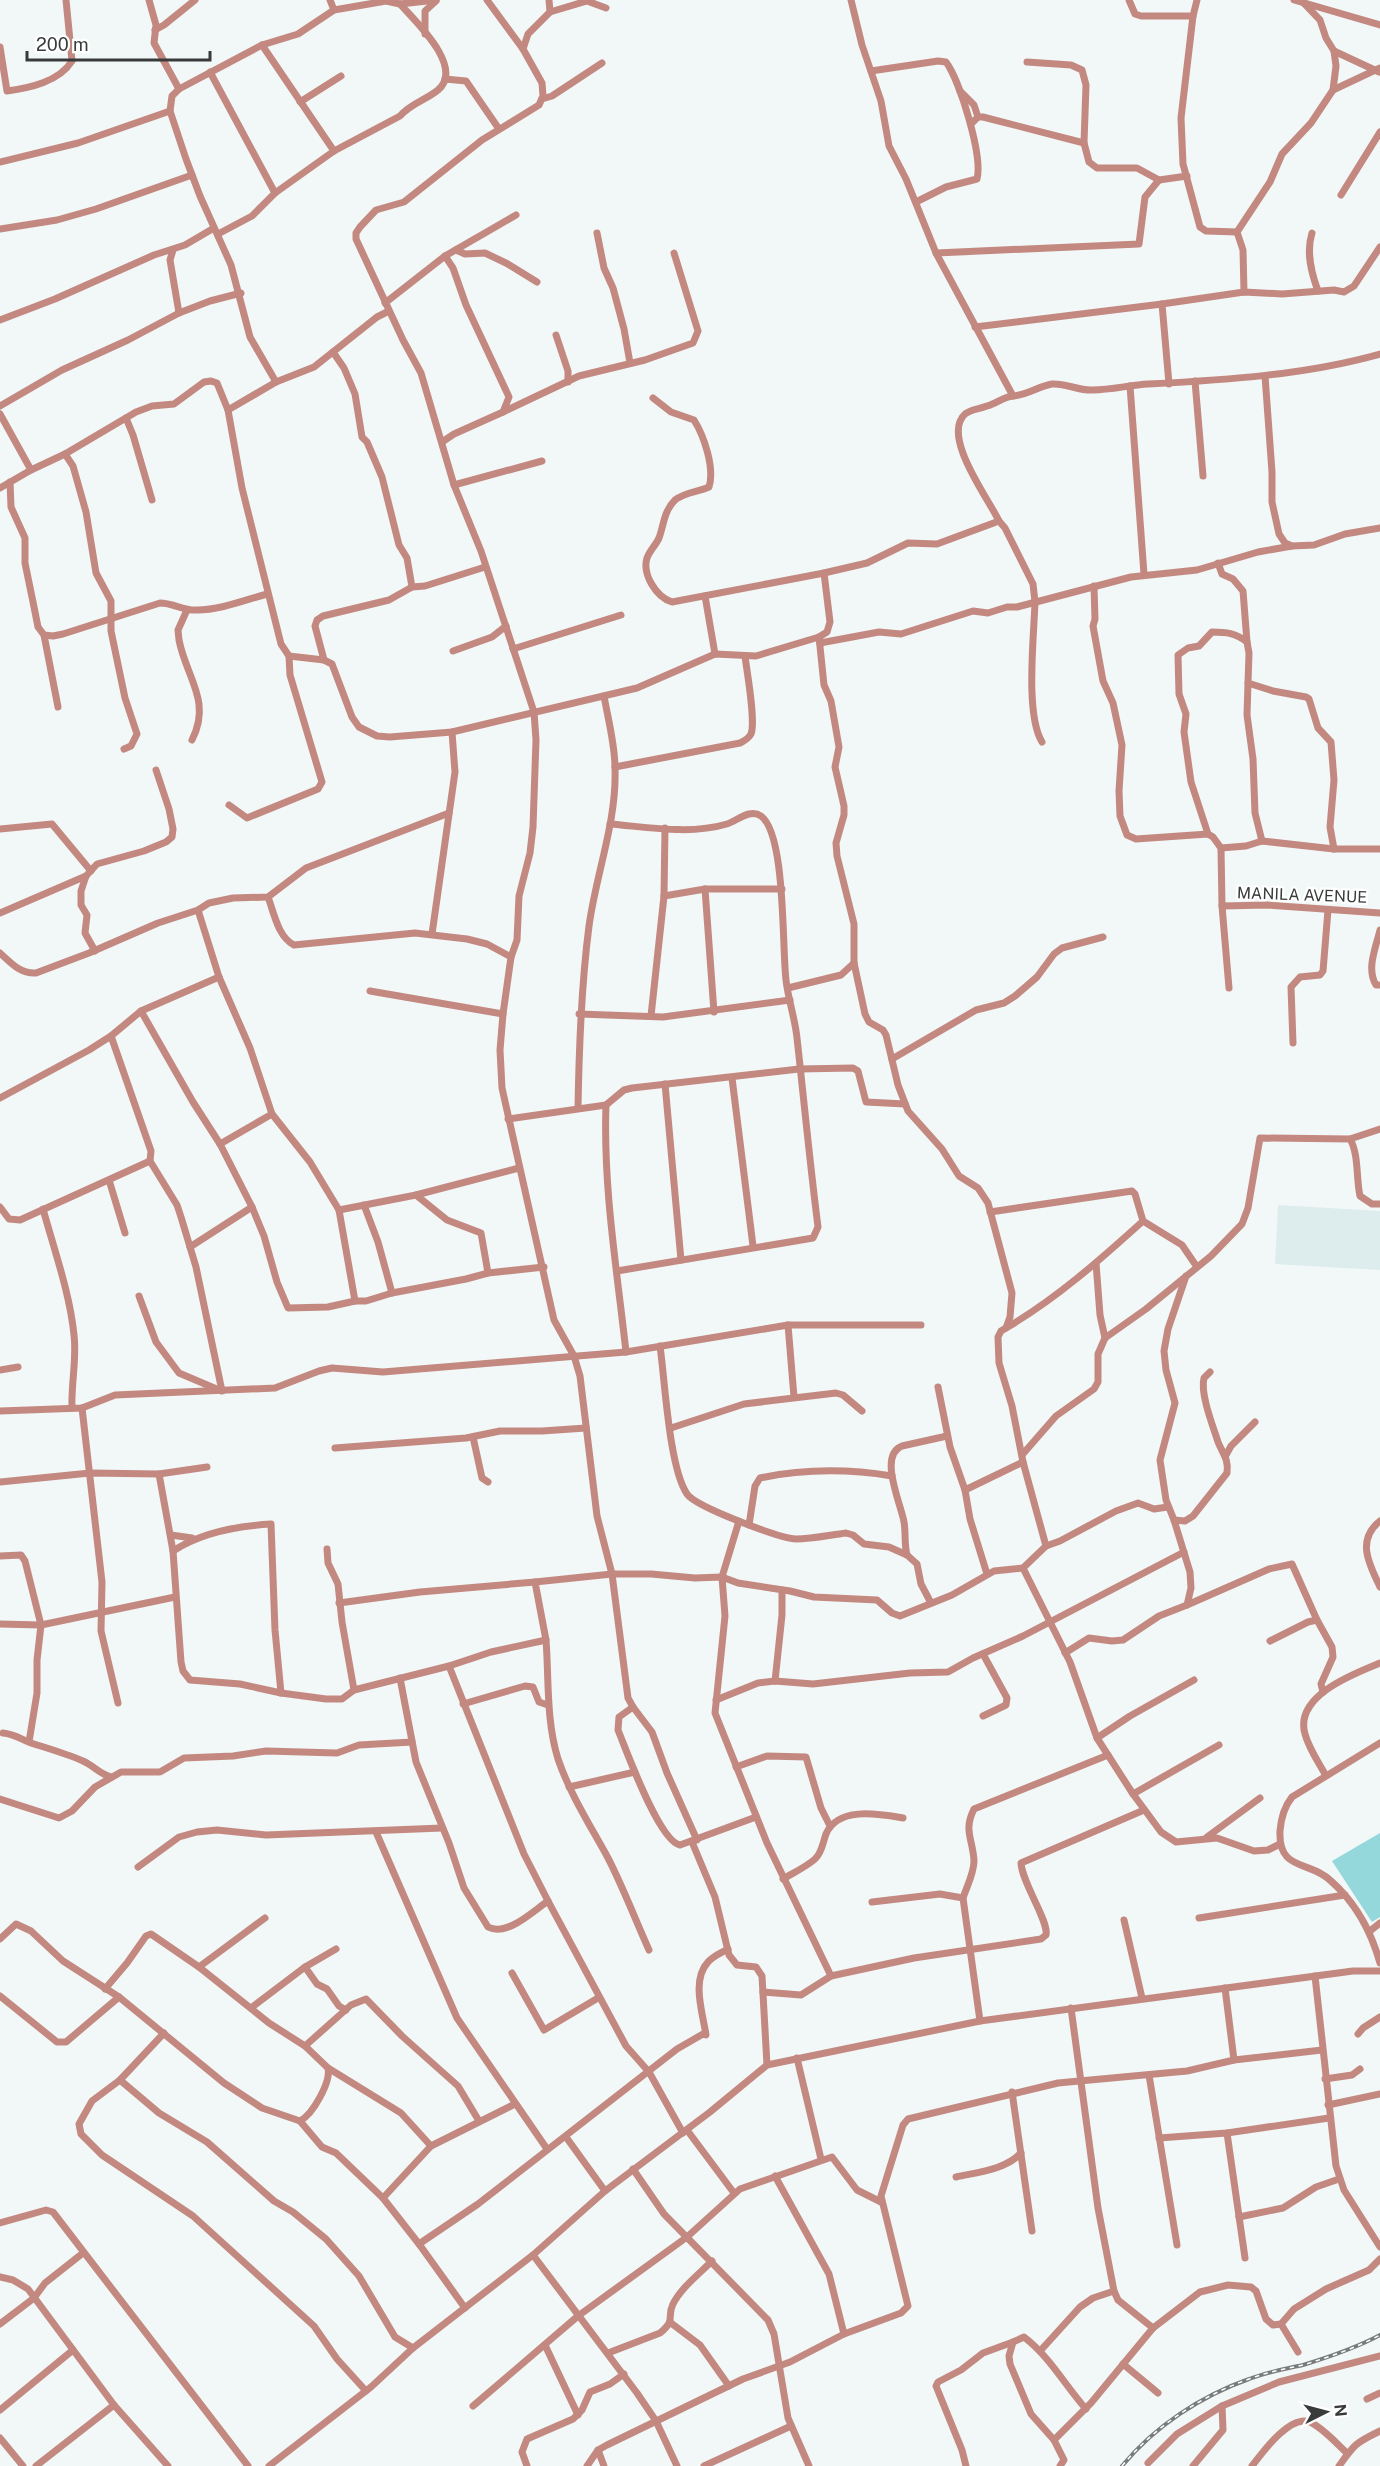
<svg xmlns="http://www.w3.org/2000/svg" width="1380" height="2466" font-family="'Public Sans',sans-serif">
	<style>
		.built { fill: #ddeced }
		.green { fill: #94d8db }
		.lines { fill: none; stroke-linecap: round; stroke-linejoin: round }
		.minor { stroke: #c38981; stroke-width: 7 }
		.rail-casing { stroke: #797c7c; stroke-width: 4 }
		.rail { stroke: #fff; stroke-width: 1.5; stroke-dasharray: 4.5; stroke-linecap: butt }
		.labels { text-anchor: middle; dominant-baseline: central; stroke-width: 4.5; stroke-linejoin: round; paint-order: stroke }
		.street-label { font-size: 16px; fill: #393b3b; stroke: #fff }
	</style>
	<rect width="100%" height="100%" fill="#f2f8f8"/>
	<polygon class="built" points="1278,1205 1380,1211 1380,1270 1275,1264"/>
	<polygon class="green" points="1380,1833 1380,1917 1372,1922 1332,1861"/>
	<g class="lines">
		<g class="minor">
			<polyline points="149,0 156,25 154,43 179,89 172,96 170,111 186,159 200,196 231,265 250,337 276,382"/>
			<polyline points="330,0 334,10"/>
			<polyline points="487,0 523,49 542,83 543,96 539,105 482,140 404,202 376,210 360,227 356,233 356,239 403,340 421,373 454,485 481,551 534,712 536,740 533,827 530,853 519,896 517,940 511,957 503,1014 500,1050 502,1088 554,1320 574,1356 580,1376 597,1516 612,1574 628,1698 633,1707 652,1732 667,1773 697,1840"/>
			<path d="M851 0 862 45 881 101 889 146 906 179 936 253 1013 396C1028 395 1039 386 1052 384 1066 383 1079 391 1093 390 1111 390 1130 385 1148 384 1226 380 1305 375 1380 354"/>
			<polyline points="1129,0 1135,14 1141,16 1193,16"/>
			<polyline points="1197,0 1193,16 1181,118 1183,164 1200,227 1206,231 1237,232"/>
			<polyline points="1294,0 1380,25"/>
			<polyline points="1301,0 1320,20 1326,38 1334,51 1379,72"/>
			<polyline points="550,12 587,1 606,8"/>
			<polyline points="155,30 164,25 195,0"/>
			<polyline points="425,34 425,11 436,1"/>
			<polyline points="262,45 334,151"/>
			<path d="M0 47 7 91C29 88 59 82 72 61L66 0"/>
			<polyline points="523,49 528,34 550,12 549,0"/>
			<polyline points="1027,62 1071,65 1082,70 1086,85 1084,143"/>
			<path d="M871 71 938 61 946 62C960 81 983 156 977 179L946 187 916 202"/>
			<polyline points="210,72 275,193"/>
			<polyline points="445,79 466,81 499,129"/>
			<polyline points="179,89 262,45 298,34 334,10 386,1 400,4 436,0"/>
			<polyline points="1333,90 1336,66 1334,51"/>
			<polyline points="960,91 974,105 978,117"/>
			<polyline points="542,99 552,96 602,63"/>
			<polyline points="300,102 341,76"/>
			<polyline points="972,123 978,117 983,117 1084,143 1089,162 1097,168 1137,168 1159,180 1187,176"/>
			<polyline points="0,162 78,143 170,111"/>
			<polyline points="1341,195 1380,132"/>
			<polyline points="0,229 57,220 96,209 192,175"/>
			<polyline points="1237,232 1270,182 1282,154 1311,123 1333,90 1380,68"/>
			<polyline points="1237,232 1243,250 1244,292"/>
			<polyline points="597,233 604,268 613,288 624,329 630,363"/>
			<path d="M1312 233C1306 252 1311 272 1318 291"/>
			<path d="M218 234 252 216 275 193 334 151 400 116C411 103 426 100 438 90 465 67 415 21 400 4"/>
			<polyline points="173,250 170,260 179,313"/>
			<polyline points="456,250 465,254 485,253 506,263 537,282"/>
			<polyline points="936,253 1139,244 1145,197 1159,180"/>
			<polyline points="385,303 445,256 516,215"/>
			<polyline points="0,320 55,299 154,255 185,245 214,228"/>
			<polyline points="975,327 1162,304"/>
			<polyline points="556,335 568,371 568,382"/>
			<polyline points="1265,376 1272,472 1272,502 1279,534 1285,543 1292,546 1314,545 1345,534 1380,528"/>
			<polyline points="1195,381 1203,476"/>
			<polyline points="1169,384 1162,304 1244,292 1282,294 1334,290 1344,292 1354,286 1380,247"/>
			<polyline points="1130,386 1144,574"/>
			<path d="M1013 396C1003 397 997 403 987 406 980 409 971 409 965 414 941 436 988 498 999 521L1005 528 1033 584 1035 602C1034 636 1025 714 1042 742"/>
			<path d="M653 398 671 412 694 420C704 436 715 468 709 487 698 492 685 492 675 500 664 511 664 524 659 538 656 545 650 550 647 558 642 574 656 597 672 602L824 573 867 563 908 543 937 544 999 521"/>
			<polyline points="0,406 62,370 128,340 179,313 210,301 241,293"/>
			<polyline points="228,410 276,382 314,367 377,317 389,311"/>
			<polyline points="503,412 579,376 645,360 693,343 698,331 674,253"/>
			<polyline points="0,414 31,470"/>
			<polyline points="126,418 133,435 152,500"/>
			<polyline points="442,442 454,434 503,412 509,397 466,305 453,268 445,256"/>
			<polyline points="65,454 73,466 86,512 96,573 111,601 111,631 125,698 137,734 131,746 124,749"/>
			<path d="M10 482 11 507 25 538V563L33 602 38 627 44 635 53 636 63 634 160 603C173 603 184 611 197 610 220 610 245 600 267 594"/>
			<polyline points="454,485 542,461"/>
			<polyline points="0,488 31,470 65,454 136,412 152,406 174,404 204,382 211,381 217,383 228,410 242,488 281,644 289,656 324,660 332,664 352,717 359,727 377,736 390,737 452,732 637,688 715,654 756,656 819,637 827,632 830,622 824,573"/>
			<polyline points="1218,563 1222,574 1233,579 1243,591 1247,642"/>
			<polyline points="1094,586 1095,619 1093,626 1103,681 1113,703 1122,745 1119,791 1120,816 1127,835 1136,839 1208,834 1213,837 1221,848 1222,906 1229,988"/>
			<polyline points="412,587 425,586 485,567"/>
			<polyline points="705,596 715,654"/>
			<path d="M187 610 178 630 179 640C186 677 212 701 192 740"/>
			<polyline points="44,635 58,707"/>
			<polyline points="819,637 824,685 831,701 839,747 835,767 844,806 844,815 836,843 837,856 854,924 854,963 865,1014 869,1022 883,1030 886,1035 898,1085 908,1111 942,1149 959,1176 978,1188 988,1203 1012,1293 1010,1317 1006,1328 1001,1331 998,1337 999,1363 1012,1406 1023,1462 1046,1546"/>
			<polyline points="820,643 879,632 901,634 973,611 988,613 1007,607 1017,607 1131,577 1197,570 1258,552 1292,546"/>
			<polyline points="513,649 621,615"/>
			<polyline points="453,651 492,637 506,626"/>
			<polyline points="324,660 315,626 317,620 323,616 389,600 412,587 407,558 399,545 382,477 367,442 362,437 355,394 344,368 333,352"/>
			<polyline points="1248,683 1247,715 1253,759 1255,813 1262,841"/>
			<path d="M615 767 740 743C744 741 749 738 751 734 756 721 747 673 745 656"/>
			<polyline points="229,805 247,818 318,789 322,782 290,675 289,656"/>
			<path d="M610 824C647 827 690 835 727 824 737 821 750 808 761 816 786 834 782 949 786 980 788 999 795 1018 797 1038 804 1101 810 1164 818 1227L813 1238 617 1271"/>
			<polyline points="0,829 52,824 91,871"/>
			<path d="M1208 834 1191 782 1184 732 1186 714 1179 694 1178 655 1188 648 1199 646 1212 632C1226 632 1236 633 1247 642L1249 653 1248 683 1273 691 1306 697 1309 699 1318 728 1331 742 1334 780 1330 827 1334 849"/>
			<polyline points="1221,848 1246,846 1262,841 1334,849 1380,849"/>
			<polyline points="705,889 714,1012"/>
			<polyline points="664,896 705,889 782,889"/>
			<path d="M268 897C274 913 278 937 294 945L415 933 467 939 487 944 511 957"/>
			<polyline points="1222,906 1267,905 1380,913"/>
			<polyline points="198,910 219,977 250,1048 272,1114 310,1162 339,1210 355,1301"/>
			<polyline points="0,913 86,876"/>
			<path d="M1380 930C1376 947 1366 969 1376 985H1380"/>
			<polyline points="432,934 455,772 452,732"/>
			<polyline points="95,951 85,933 87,915 81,905 81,891 86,876 97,864 144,851 166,842 172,837 173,829 169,809 156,770"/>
			<path d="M0 953C11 963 20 974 36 973L89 953 158 923 198 910 209 903 233 898 268 897 306 868 449 813"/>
			<polyline points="788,988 841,975 854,963"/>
			<polyline points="370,991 503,1014"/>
			<polyline points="141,1011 193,1102 220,1144 252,1207 264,1236 277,1282 288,1308 328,1307 355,1301 366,1301 392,1293 466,1279 488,1273 544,1267"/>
			<polyline points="579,1014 663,1017 790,1000"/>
			<polyline points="651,1016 664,896 665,828"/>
			<polyline points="111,1036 151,1151 150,1161 177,1205 181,1217 196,1267 222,1391"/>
			<polyline points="1293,1043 1291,987 1300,977 1320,975 1323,971 1328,910"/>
			<polyline points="892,1059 976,1010 1004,1003 1015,996 1037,977 1054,954 1062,948 1103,937"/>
			<polyline points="732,1078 753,1246"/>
			<polyline points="665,1084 681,1260"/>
			<polyline points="0,1098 89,1050 111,1036 141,1011 219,977"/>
			<path d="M606 1105C603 1187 617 1270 626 1352"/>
			<path d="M578 1108C579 1047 581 987 589 926 596 874 617 821 615 768 615 744 608 719 604 696"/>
			<polyline points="508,1119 606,1105 624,1090 632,1088 799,1069 853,1068 858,1071 866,1102 905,1104"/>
			<polyline points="1350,1139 1380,1129"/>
			<polyline points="220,1144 272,1114"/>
			<polyline points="109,1180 125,1233"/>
			<polyline points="416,1195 447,1220 481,1233 488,1273"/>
			<polyline points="364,1205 378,1242 392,1293"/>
			<polyline points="0,1207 9,1219 20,1220 150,1161"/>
			<path d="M43 1209C54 1249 70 1294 74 1335 77 1359 71 1383 72 1408"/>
			<polyline points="339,1210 416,1195 519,1168"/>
			<polyline points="990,1212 1132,1191 1135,1194 1143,1221 1182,1245 1197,1267"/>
			<polyline points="190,1247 252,1207"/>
			<polyline points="1096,1263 1100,1315 1105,1338"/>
			<polyline points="139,1296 156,1342 179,1373 219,1390"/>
			<polyline points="788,1325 794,1397"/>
			<path d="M1006 1328C1056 1299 1101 1259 1143 1221"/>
			<path d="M660 1346C665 1381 669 1467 687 1494 696 1507 779 1538 796 1539 812 1539 830 1535 846 1533L853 1535 864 1544 889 1547 907 1555 917 1564 921 1584 931 1603"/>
			<polyline points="0,1370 18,1367"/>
			<polyline points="938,1387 950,1447 965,1490 970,1519 987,1574"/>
			<polyline points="82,1408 102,1582 101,1631 118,1703"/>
			<polyline points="0,1411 82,1408 115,1395 275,1388 319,1371 332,1368 383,1372 626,1352 788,1325 921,1325"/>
			<polyline points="671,1428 744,1404 836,1393 843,1395 862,1411"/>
			<polyline points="473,1437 482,1478 488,1482"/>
			<polyline points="335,1448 466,1438 500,1431 542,1431 586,1428"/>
			<path d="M1022 1455 1056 1416 1094 1389 1098 1382V1354L1105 1338 1146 1309 1211 1256 1242 1224 1248 1208 1260 1138 1350 1139C1359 1154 1356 1179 1360 1196L1372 1204H1380"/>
			<polyline points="1226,1455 1231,1446 1255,1422"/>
			<polyline points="159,1474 173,1551 181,1662 183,1671 190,1680 240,1684 281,1693 326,1699 342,1699 354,1690 449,1666 491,1652 546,1640 535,1582 612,1574 651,1574 695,1578 722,1577 738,1583 790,1591 814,1597 877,1600 892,1613 900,1616 952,1595 994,1571 1023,1568 1046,1546 1060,1541 1116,1511 1138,1503 1154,1509 1168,1507"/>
			<polyline points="0,1482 90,1473 159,1474 207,1467"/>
			<polyline points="965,1490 1023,1462"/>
			<path d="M1174 1520 1185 1521 1193 1516 1227 1473C1229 1460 1223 1454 1218 1442 1213 1426 1200 1394 1204 1378L1210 1372"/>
			<path d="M739 1521 722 1577 725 1616 715 1713 767 1843 831 1976 914 1958 1041 1939 1046 1935C1049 1921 1022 1883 1021 1863L1144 1810"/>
			<path d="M1380 1521C1356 1540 1369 1564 1380 1587"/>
			<path d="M749 1525 755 1486 760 1478C803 1469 849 1469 892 1476"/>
			<polyline points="171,1535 192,1538"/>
			<polyline points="327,1549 328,1563 338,1584 342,1622 354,1690"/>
			<path d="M173 1551C202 1532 237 1526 271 1524L275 1630 281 1693"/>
			<path d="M907 1555C904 1544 906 1533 904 1522 901 1504 878 1455 902 1446L947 1436"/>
			<polyline points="0,1556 21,1555 25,1561 41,1625 37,1660 37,1693 29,1742"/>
			<polyline points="1023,1568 1070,1662 1097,1738 1133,1794 1161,1832 1176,1842 1217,1838 1254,1851 1268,1850 1280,1844"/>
			<polyline points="339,1603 420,1592 535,1582"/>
			<polyline points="1187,1605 1269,1569 1292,1564 1317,1620 1332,1647 1333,1657 1321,1684 1323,1692"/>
			<polyline points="0,1624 41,1625 175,1597"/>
			<path d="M546 1640C549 1680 546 1720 558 1759 570 1794 590 1825 608 1858 623 1887 635 1919 649 1950"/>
			<polyline points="1270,1641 1308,1622 1317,1620"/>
			<polyline points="1065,1653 1089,1638 1112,1641 1123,1640 1159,1616 1187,1605 1191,1588 1190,1572 1174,1520 1166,1500 1160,1460 1175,1403 1166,1370 1164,1351 1168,1329 1186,1276"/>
			<polyline points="983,1654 1007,1698 1006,1705 983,1716"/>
			<polyline points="449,1666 524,1854 548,1901 626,2046 649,2072 683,2133"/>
			<path d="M400 1678 416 1762 449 1843 464 1888 488 1927C507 1937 533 1911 548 1901"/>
			<polyline points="775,1681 782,1615 782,1590"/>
			<polyline points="716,1700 758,1683 775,1681 813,1684 910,1673 948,1672 973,1658 1023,1636 1184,1552"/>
			<polyline points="463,1704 525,1686 533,1687 539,1702 548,1705"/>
			<path d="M633 1707 619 1717 618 1730C627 1752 659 1841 680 1845L756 1817"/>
			<path d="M3 1733C15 1734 22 1740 34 1744 50 1749 67 1754 83 1761 94 1766 100 1774 111 1777"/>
			<polyline points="1097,1738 1130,1716 1194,1680"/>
			<path d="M1380 1743 1292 1797C1284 1807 1281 1818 1280 1831 1278 1872 1310 1860 1331 1881 1356 1903 1371 1931 1380 1963"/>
			<polyline points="736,1767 767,1756 806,1757 821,1808 830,1826"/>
			<path d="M1326 1776C1319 1763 1309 1749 1305 1734 1294 1696 1353 1674 1380 1663"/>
			<polyline points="569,1787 635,1772"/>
			<polyline points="1133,1794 1219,1745"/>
			<polyline points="0,1799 59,1818 72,1811 95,1787 121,1772 160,1772 184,1758 233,1756 266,1751 337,1753 359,1745 412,1742"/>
			<polyline points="376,1832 457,2018 547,2149"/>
			<polyline points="1207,1837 1260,1798"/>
			<polyline points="692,1842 715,1897 729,1955 737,1965 756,1967 762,1976 767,2065"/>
			<polyline points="138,1867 179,1837 197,1832 217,1830 266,1835 442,1828"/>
			<path d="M783 1879C793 1873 806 1867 815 1859 822 1853 823 1842 826 1834 838 1806 879 1814 903 1818"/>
			<path d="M963 1898C967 1886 974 1873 974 1861 973 1839 963 1831 974 1809L1108 1755"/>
			<polyline points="872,1902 940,1894 963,1898 980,2021"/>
			<polyline points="1199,1918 1345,1895"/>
			<polyline points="1124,1920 1142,1998"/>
			<polyline points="1370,1931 1380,1923"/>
			<polyline points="0,1939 16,1924 31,1931 63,1961 119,1997 224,2083 262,2108 300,2121 322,2147 336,2153 383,2198 419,2244 465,2308"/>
			<polyline points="199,1967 265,1918"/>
			<polyline points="305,1967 317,1984 327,1989 339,2006 346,2010"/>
			<polyline points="512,1973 544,2030 598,1998"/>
			<polyline points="1315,1976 1336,2166 1344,2190 1380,2247"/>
			<polyline points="1225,1988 1234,2060"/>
			<polyline points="105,1989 127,1963 146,1936 151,1934 199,1967 269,2023 305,2046 328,2068 401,2113 431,2146 515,2104"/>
			<polyline points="763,1992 801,1995 831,1976"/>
			<polyline points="0,1996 57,2042 66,2042 119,1997"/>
			<polyline points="251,2008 305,1967 336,1949"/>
			<polyline points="1071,2008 1098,2208 1114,2291 1118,2300 1153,2328"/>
			<polyline points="164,2033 120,2080 92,2101 79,2124 81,2134 102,2155 193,2216 314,2326 337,2359 366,2391"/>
			<polyline points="1358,2034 1363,2028 1380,2017"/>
			<polyline points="305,2046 351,2005 366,1999 402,2036 458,2086 479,2121"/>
			<polyline points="797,2058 821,2159"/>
			<polyline points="1149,2075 1177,2245"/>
			<polyline points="1325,2079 1352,2075 1360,2069"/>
			<polyline points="120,2080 159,2113 207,2142 274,2201 293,2212 326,2239 359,2276 395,2337 413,2348"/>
			<polyline points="1012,2092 1032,2231"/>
			<polyline points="1328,2105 1380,2094"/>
			<path d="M300 2121C313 2114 331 2082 328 2068"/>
			<polyline points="687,2130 734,2193"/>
			<polyline points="1227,2133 1245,2258"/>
			<polyline points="566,2137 605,2191"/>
			<polyline points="1159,2138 1227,2133 1329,2118"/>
			<polyline points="633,2169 664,2214 768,2320 774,2334 788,2418 809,2466"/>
			<path d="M956 2177C978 2172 1005 2170 1021 2153"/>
			<polyline points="383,2198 431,2146"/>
			<polyline points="1239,2217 1283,2208 1316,2187 1339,2179"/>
			<polyline points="0,2223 46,2210 53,2212 248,2466"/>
			<path d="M419 2244 478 2204 677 2049 703 2034 706 2035C703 2014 691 1980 708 1962 713 1956 721 1953 728 1949"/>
			<polyline points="533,2255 637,2393 656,2421 677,2466"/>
			<polyline points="0,2277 13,2280 28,2289 114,2405 168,2466"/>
			<polyline points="671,2323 700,2345 729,2386"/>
			<polyline points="0,2324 34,2298 45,2283 83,2253"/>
			<polyline points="1281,2324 1298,2352"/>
			<polyline points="844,2334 901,2313 908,2306 881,2196 903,2125 908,2119 1058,2083 1187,2071 1234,2060 1322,2050"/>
			<polyline points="545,2345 578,2415"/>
			<polyline points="1041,2350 1080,2307 1093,2298 1114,2291"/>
			<path d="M608 2353 660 2333C677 2319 666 2318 673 2304 681 2288 699 2274 712 2261"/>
			<polyline points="1123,2364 1158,2393"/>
			<polyline points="1367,2399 1380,2393"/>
			<polyline points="473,2406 578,2316 687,2237 740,2189 832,2157 857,2190 881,2202"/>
			<polyline points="0,2410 73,2350"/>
			<polyline points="0,2438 23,2466"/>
			<polyline points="1054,2440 1091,2403 1153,2328 1200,2292 1228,2285 1251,2287 1256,2291 1266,2319 1273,2325 1281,2324 1294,2309 1326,2289 1369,2270 1380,2259"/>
			<polyline points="598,2450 604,2466"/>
			<polyline points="1148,2463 1177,2434 1222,2406 1279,2382 1380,2356"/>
			<polyline points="36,2466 114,2405"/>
			<polyline points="269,2466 371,2387 413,2348 533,2255 605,2191 710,2112 767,2065 980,2021 1353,1971 1380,1971"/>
			<polyline points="527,2466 522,2452 527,2439 573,2419 582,2410 590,2392 610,2384 624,2374"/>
			<polyline points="587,2466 598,2450 607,2445 743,2379 790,2362 844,2334 829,2274 775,2176"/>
			<polyline points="704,2466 791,2426"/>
			<polyline points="966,2466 962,2450 936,2386 938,2382 961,2370 983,2353 1013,2342"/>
			<path d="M1060 2466 1064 2460 1054 2440 1031 2414 1010 2364 1009 2356 1013 2342 1024 2337C1050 2357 1064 2384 1086 2409"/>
			<polyline points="1193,2466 1223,2430 1222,2406"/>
			<path d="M1252 2466C1262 2453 1290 2414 1310 2422 1323 2428 1336 2443 1347 2453"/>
			<path d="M1339 2466C1354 2445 1355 2443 1380 2431"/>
		</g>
		<defs>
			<path id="rail" d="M1122 2466C1155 2426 1201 2396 1249 2379 1267 2372 1285 2369 1303 2365 1329 2357 1356 2348 1380 2335"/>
		</defs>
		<use href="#rail" class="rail-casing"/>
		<use href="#rail" class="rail"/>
	</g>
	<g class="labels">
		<g class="street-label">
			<text transform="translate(1302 895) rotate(2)">MANILA AVENUE</text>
		</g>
	</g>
	<g transform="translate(1326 2412) rotate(84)" stroke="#ffffff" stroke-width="4.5" paint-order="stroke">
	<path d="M0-4.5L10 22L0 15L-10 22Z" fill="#393b3b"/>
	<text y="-9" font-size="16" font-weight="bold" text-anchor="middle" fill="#393b3b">N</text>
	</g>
	<path d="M27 51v9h183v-9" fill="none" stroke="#393b3b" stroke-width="3"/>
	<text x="36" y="51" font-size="18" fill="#393b3b" stroke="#ffffff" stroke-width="4.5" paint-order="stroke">200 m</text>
</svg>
